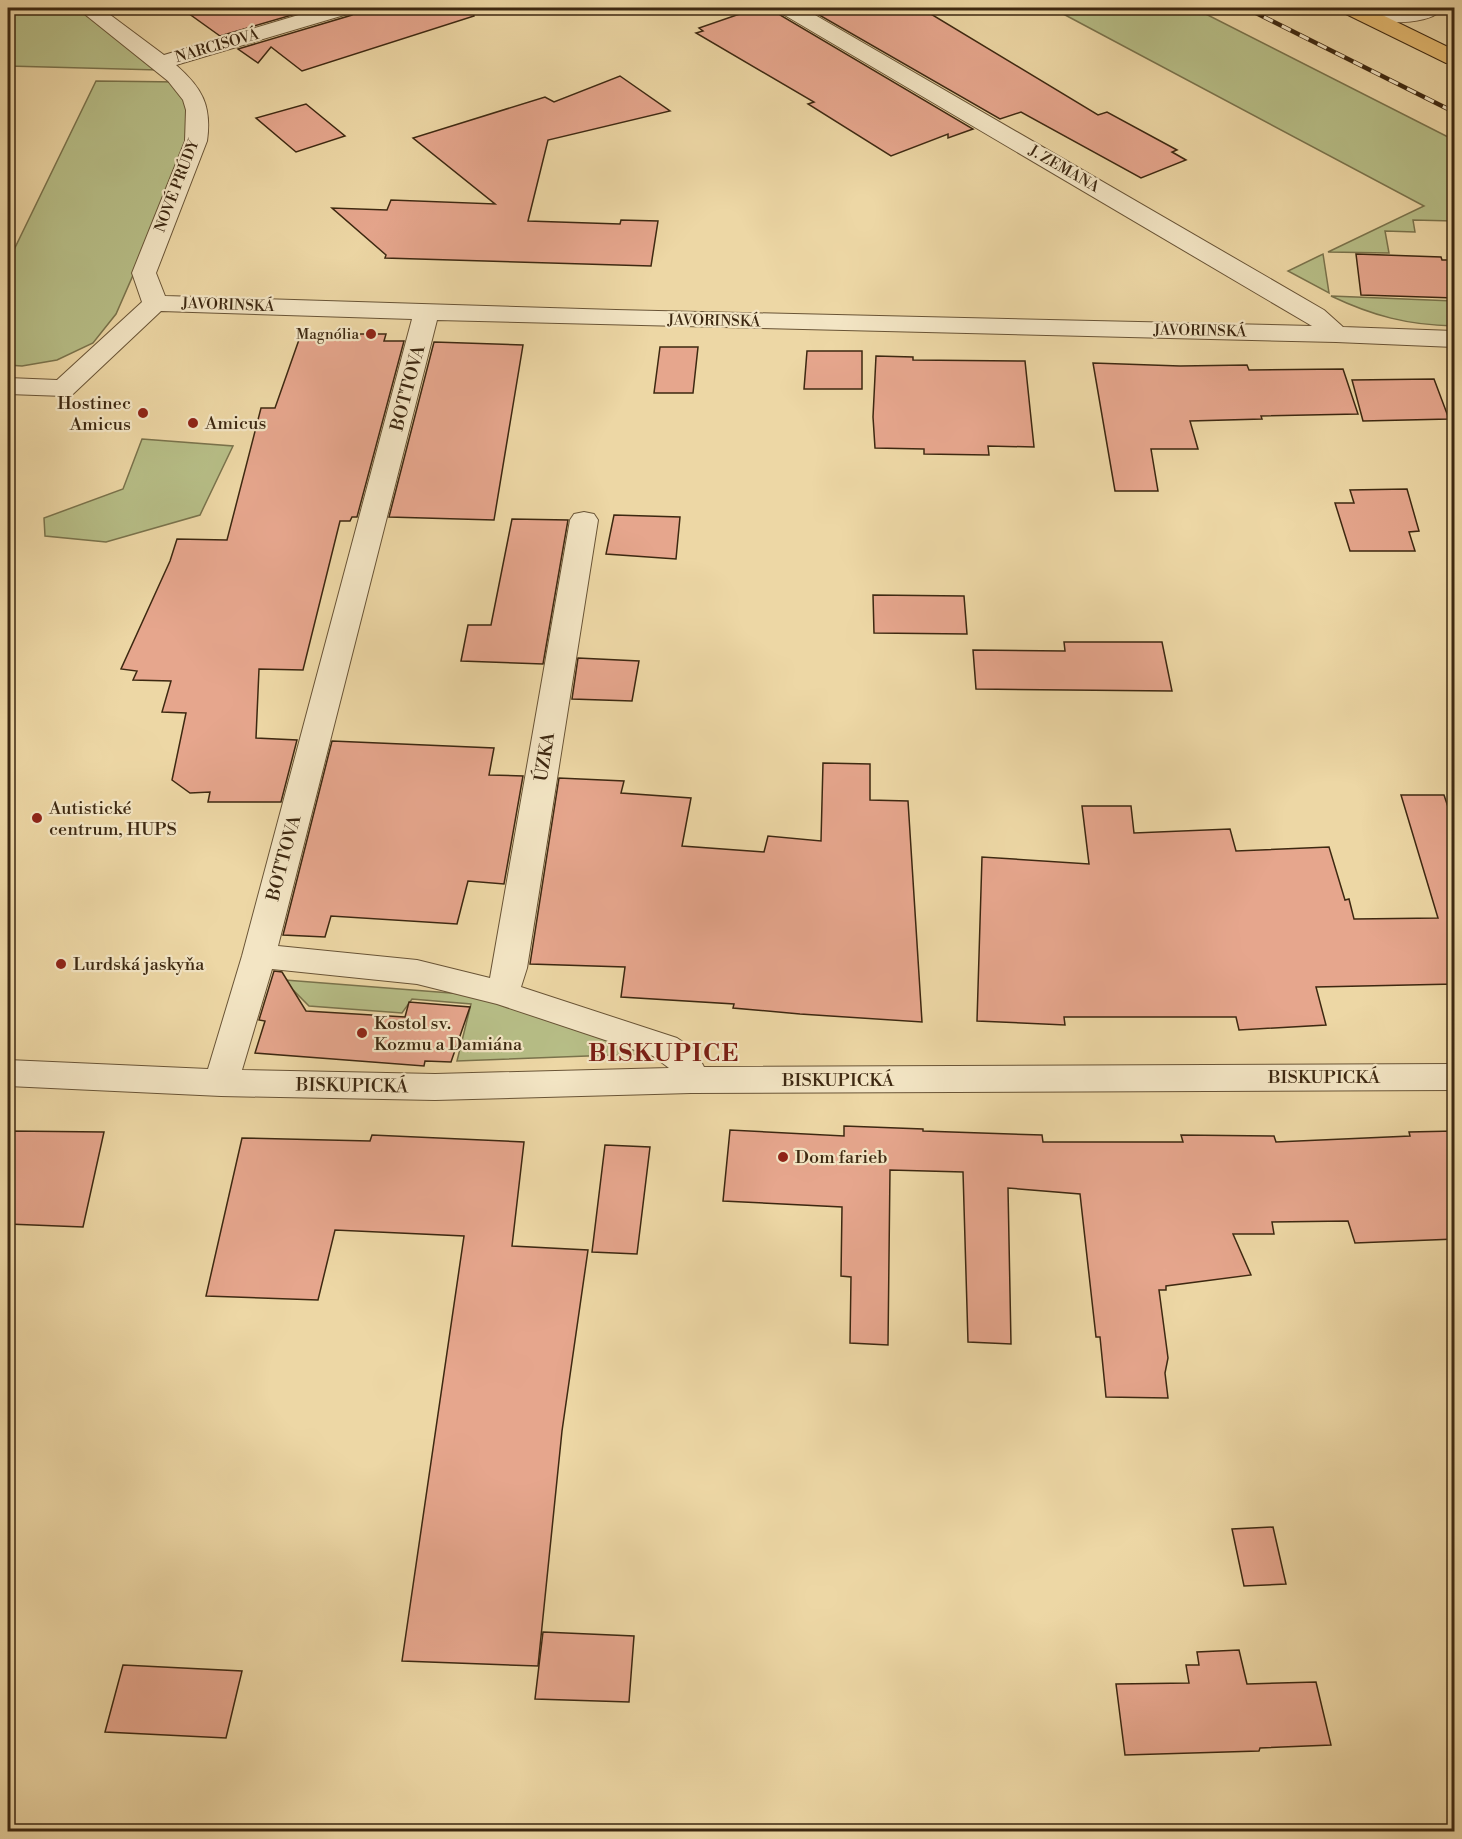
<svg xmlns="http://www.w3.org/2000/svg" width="1462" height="1839" font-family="'Libre Bodoni',serif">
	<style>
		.green { fill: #b7be87; stroke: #7a734c; stroke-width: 1.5 }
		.building { fill: #e6a68d; stroke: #3d2811; stroke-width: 1.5 }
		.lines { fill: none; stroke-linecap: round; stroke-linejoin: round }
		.minor-casing { stroke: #695436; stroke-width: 2 }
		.major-casing { stroke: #3d2811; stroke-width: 2 }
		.minor { fill: #f3e5c4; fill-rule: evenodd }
		.major { fill: #e6bc72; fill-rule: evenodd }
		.rail-casing { stroke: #3d2811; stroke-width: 4.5 }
		.rail { stroke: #f3e5c4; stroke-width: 3; stroke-dasharray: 10; stroke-linecap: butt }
		.poi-dot { fill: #8f2418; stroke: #f3e5c4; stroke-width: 2 }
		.labels { text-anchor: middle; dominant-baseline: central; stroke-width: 4.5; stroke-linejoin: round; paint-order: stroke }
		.far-street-label { font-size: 15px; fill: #3d2811; stroke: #f3e5c4 }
		.far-poi-label { font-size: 15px; fill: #3d2811; stroke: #f3e5c4; text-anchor: end }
		.street-label { font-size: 18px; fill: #3d2811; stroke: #f3e5c4 }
		.poi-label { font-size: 18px; fill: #3d2811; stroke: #f3e5c4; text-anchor: start }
		.district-label { font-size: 24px; font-weight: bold; letter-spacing: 1.5px; fill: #7a1f14; stroke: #f3e5c4 }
	</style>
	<rect width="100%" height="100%" fill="#edd7a5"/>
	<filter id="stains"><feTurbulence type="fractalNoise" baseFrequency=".00333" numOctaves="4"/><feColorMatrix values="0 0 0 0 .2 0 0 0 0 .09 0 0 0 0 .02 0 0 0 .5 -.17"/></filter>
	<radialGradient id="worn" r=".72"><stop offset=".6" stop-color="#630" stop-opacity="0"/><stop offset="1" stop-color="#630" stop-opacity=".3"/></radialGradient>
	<g class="green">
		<polygon points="8,8 77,8 158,70 8,66"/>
		<polygon points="1052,8 1194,8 1454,140 1454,221 1413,220 1415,232 1385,231 1389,253 1328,252 1424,206"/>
		<polygon points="96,81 180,82 198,127 116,314 93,343 57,360 22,366 8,365 8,262"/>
		<polygon points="1323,254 1329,293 1288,271"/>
		<path d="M1331 296 1454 301V326C1408 325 1373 316 1331 296Z"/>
		<polygon points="142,439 233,446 200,515 106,542 45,536 44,518 123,489"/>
		<polygon points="285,980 476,995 667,1053 457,1061 471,1004 412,999 402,1013 309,1006 294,991 264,1003"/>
	</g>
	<g class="building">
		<polygon points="181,8 316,8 220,36"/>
		<polygon points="356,8 472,8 474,16 302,71 271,47 258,63 238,49 352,15"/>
		<polygon points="757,8 776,8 780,15 973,129 948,138 948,134 891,156 808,104 814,102 696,33 703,31 699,28"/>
		<polygon points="807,8 921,8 1098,115 1107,112 1177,150 1172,152 1186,160 1141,178 1021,112 1000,119"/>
		<polygon points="620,76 670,111 548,140 528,221 620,224 621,220 658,221 651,266 385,258 386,255 332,208 387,210 391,200 495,204 413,138 545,97 554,102"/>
		<polygon points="306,104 345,136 296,152 256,118"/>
		<polygon points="1356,254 1441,257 1442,260 1455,260 1455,298 1361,295"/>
		<polygon points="301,334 386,334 384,341 404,341 357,517 352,517 350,521 340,521 303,670 259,669 256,738 297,740 281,802 208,802 210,792 190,793 172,780 186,713 162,712 171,681 133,680 137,671 121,669 170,561 177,539 227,540 261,408 275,408"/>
		<polygon points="434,342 523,345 494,520 389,517"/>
		<polygon points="660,347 698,347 693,393 654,393"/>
		<polygon points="807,351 862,351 862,389 804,389"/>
		<polygon points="876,356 913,357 913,360 1025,361 1034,447 988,446 989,455 924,454 924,449 875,448 873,417"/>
		<polygon points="1093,363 1180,366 1247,365 1249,370 1343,369 1358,414 1261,416 1262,419 1190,421 1198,449 1151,449 1158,491 1115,491"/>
		<polygon points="1434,379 1449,419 1363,421 1352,380"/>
		<polygon points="1407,489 1419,531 1409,532 1415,551 1350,551 1335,503 1354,503 1350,490"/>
		<polygon points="614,515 680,517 676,559 606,554"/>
		<polygon points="512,519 568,520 543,664 461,661 468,625 491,625"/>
		<polygon points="873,595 964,596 967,634 874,633"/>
		<polygon points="1064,642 1162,642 1172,691 976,689 973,650 1065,651"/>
		<polygon points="578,658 639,661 632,701 572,699"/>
		<polygon points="332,741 494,748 489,775 523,776 504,884 468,881 457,924 331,916 325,937 283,935"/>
		<polygon points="823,763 870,764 870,800 908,801 922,1022 800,1014 733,1008 734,1004 621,997 625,967 530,964 559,778 624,781 621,793 691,798 682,846 764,852 768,836 821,841"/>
		<polygon points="1401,795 1444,795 1455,828 1455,984 1316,987 1326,1025 1239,1030 1236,1017 1064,1017 1065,1025 977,1021 982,857 1089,864 1082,806 1131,806 1134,833 1230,829 1236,851 1329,847 1345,900 1349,899 1354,919 1438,918"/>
		<polygon points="274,971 282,972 306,1011 405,1017 409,1002 470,1007 451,1062 425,1061 424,1066 255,1053 265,1021 259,1020"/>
		<polygon points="844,1126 923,1129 923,1131 1042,1135 1043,1142 1183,1142 1181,1135 1274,1136 1276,1142 1410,1136 1409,1132 1455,1131 1455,1239 1355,1243 1348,1221 1272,1222 1274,1234 1233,1234 1251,1275 1166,1286 1166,1290 1159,1290 1168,1358 1165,1373 1168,1398 1106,1397 1100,1337 1096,1337 1080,1194 1008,1188 1011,1344 968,1342 963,1172 890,1170 888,1345 850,1343 851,1277 841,1276 842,1207 723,1201 730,1130 844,1136"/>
		<polygon points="8,1131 104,1132 83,1227 8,1224"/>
		<polygon points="372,1135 524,1142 512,1246 588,1250 562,1431 538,1666 402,1661 464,1236 335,1230 318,1300 206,1296 242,1138 370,1141"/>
		<polygon points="605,1145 650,1147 637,1254 592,1252"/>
		<polygon points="1273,1527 1286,1584 1244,1586 1232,1529"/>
		<polygon points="543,1632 634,1636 629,1702 535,1699"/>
		<polygon points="1239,1650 1247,1684 1316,1682 1331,1745 1260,1748 1259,1751 1125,1755 1116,1684 1189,1683 1186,1665 1199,1665 1197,1652"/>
		<polygon points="123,1665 242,1671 226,1738 105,1732"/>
	</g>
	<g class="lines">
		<defs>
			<g id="minor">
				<path d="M77 8H101L164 55 322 8H354L351 13 176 65C202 88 212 105 207 141L156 273 165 296 616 310 1312 326 781 13 778 8H803L1324 310 1343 327 1454 331V347L1336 342 437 320 278 946 417 960 490 978 570 520 574 514 584 512 594 514 598 520 527 968 521 987 677 1038 695 1050 704 1067 1454 1064V1090L691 1093 435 1100 221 1096 8 1086V1060L208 1069 242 956 412 319 161 311 73 394 64 396 8 394V378L57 380 142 302 132 273 185 141 186 110 183 100 168 81ZM272 969 417 984 497 1004 653 1056 669 1068 435 1074 242 1070Z"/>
				<path d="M1365 8H1443C1430 27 1377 23 1357 19L1354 14 1357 9Z"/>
			</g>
			<polygon id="major" points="1341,8 1368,8 1454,50 1454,64 1446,63 1344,13"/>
		</defs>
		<use href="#minor" class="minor-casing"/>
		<use href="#major" class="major-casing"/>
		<use href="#minor" class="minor"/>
		<use href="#major" class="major"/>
		<defs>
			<polyline id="rail" points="1246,8 1454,112"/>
		</defs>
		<use href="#rail" class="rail-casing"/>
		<use href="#rail" class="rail"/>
	</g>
	<g class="poi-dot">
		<circle cx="371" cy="334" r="6"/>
		<circle cx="143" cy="413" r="6"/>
		<circle cx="193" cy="423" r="6"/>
		<circle cx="37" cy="818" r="6"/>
		<circle cx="61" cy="964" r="6"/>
		<circle cx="362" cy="1033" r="6"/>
		<circle cx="783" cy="1157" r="6"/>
	</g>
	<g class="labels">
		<g class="far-street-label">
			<text transform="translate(217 46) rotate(-16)">NARCISOVÁ</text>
			<text transform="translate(1064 169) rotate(30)">J. ZEMANA</text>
			<text transform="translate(177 186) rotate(-69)">NOVÉ PRÚDY</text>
			<text transform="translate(228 305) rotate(2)">JAVORINSKÁ</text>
			<text transform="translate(714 321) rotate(1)">JAVORINSKÁ</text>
			<text transform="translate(1200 331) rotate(1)">JAVORINSKÁ</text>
		</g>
		<g class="far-poi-label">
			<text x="359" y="334">Magnólia</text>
		</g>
		<g class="street-label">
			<text transform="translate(408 388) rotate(-75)">BOTTOVA</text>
			<text transform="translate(545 757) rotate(-81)">ÚZKA</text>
			<text transform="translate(284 858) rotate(-75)">BOTTOVA</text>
			<text x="1324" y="1077">BISKUPICKÁ</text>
			<text x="838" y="1080">BISKUPICKÁ</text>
			<text transform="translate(352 1086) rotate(1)">BISKUPICKÁ</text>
		</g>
		<g class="poi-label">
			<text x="131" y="403" text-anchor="end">Hostinec<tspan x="131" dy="21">Amicus</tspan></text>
			<text x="205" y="423">Amicus</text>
			<text x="49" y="808">Autistické<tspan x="49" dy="21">centrum, HUPS</tspan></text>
			<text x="73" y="964">Lurdská jaskyňa</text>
			<text x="374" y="1023">Kostol sv.<tspan x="374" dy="21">Kozmu a Damiána</tspan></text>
			<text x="795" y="1157">Dom farieb</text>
		</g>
		<g class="district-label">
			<text x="664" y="1054">BISKUPICE</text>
		</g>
	</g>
	<rect width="1462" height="1839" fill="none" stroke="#edd7a5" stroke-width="30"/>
	<rect x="9" y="9" width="1444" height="1821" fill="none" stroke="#3d2811" stroke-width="3"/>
	<rect x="15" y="15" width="1432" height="1809" fill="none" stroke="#3d2811" stroke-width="1.5"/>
	<rect width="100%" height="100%" filter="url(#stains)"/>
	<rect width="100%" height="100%" fill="url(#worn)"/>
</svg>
